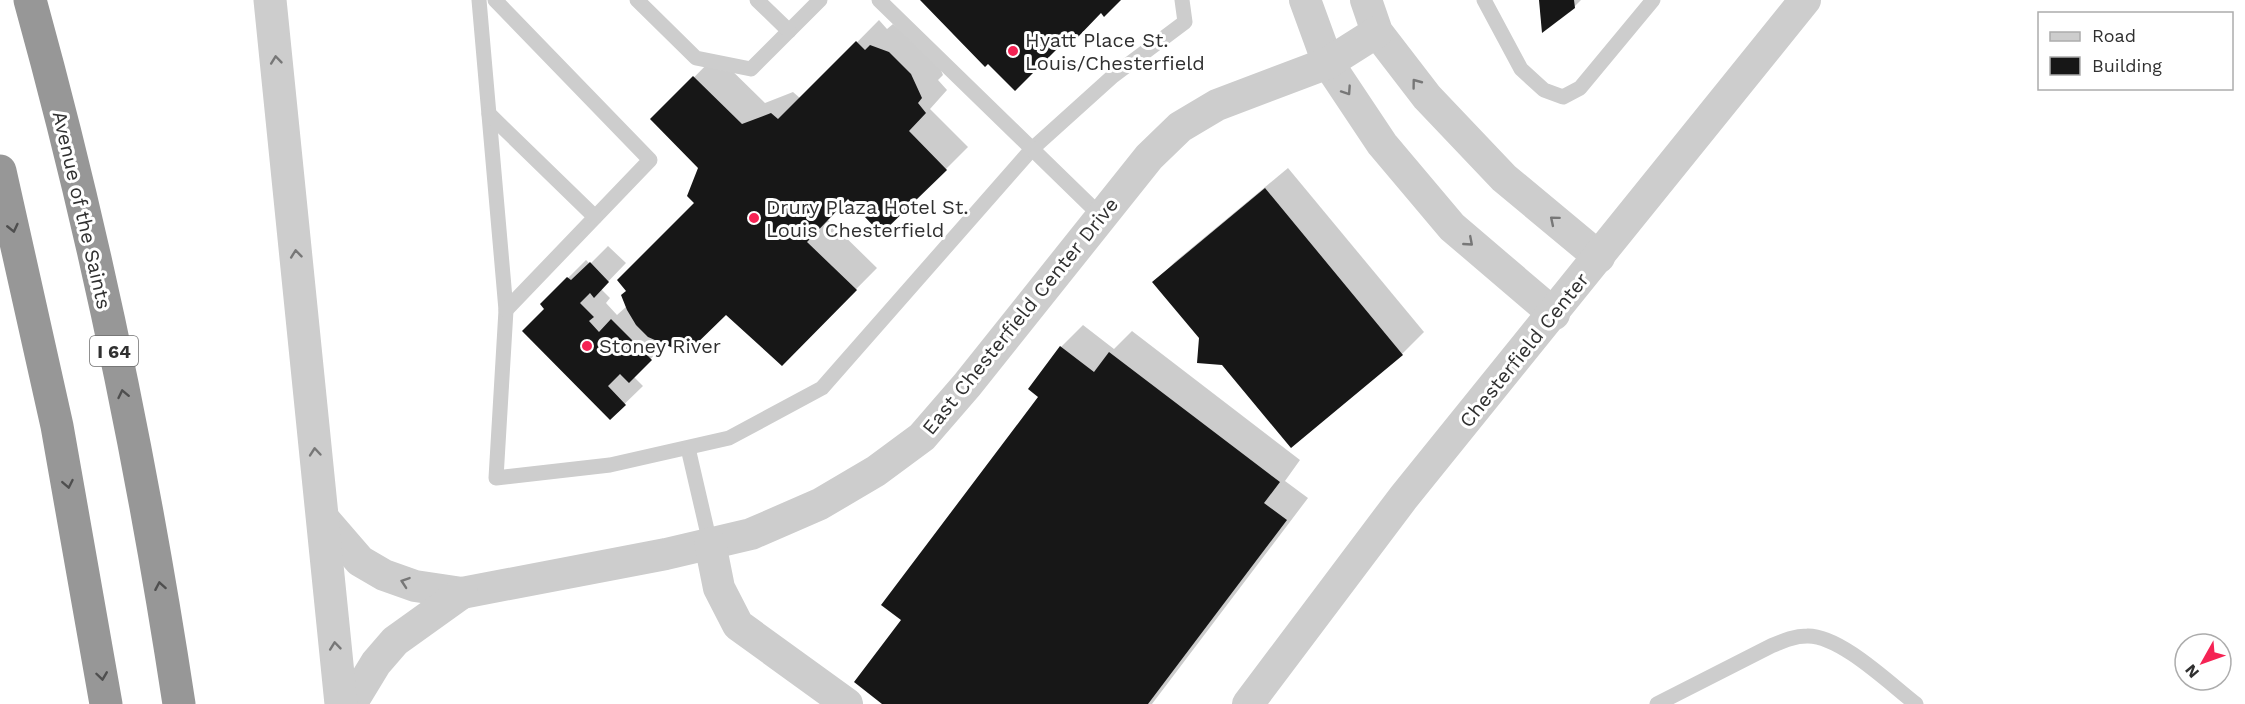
<svg xmlns="http://www.w3.org/2000/svg" width="2245" height="704" font-family="'Work Sans',sans-serif">
	<style>
		.shadow { fill: #0003 }
		.building { fill: #171717 }
		.lines { fill: none; stroke-linecap: round; stroke-linejoin: round }
		.service { stroke: #cdcdcd; stroke-width: 15 }
		.minor { stroke: #cdcdcd; stroke-width: 32 }
		.tertiary { stroke: #cdcdcd; stroke-width: 33 }
		.motorway { stroke: #979797; stroke-width: 33 }
		.oneway { stroke: #777 }
		.oneway2 { stroke: #4f4f4f }
		.poi-dot { fill: #f52354; stroke: #fff; stroke-width: 2 }
		.labels { text-anchor: middle; dominant-baseline: central; stroke-width: 6; stroke-linejoin: round; paint-order: stroke }
		.shield { fill: #fff; stroke: #6e6e6e; stroke-width: 1.5 }
		.shield-label { font-size: 18px; font-weight: bold; fill: #303030 }
		.poi-label { font-size: 20px; fill: #303030; stroke: #fff; text-anchor: start }
		.street-label { font-size: 20px; fill: #303030; stroke: #fff }
	</style>
	<rect width="100%" height="100%" fill="#fff"/>
	<g class="shadow">
		<polygon points="1540,0 1581,0 1574,7"/>
		<polygon points="879,20 887,29 893,24 936,58 943,75 938,80 947,90 930,109 968,147 946,169 849,197 827,219 877,268 782,364 726,313 679,339 667,343 633,376 643,386 610,418 542,304 586,260 590,264 608,246 626,263 601,289 610,298 606,303 617,315 627,306 628,290 696,203 700,168 653,119 716,55 765,103 793,92 801,99"/>
		<polygon points="1288,168 1424,332 1402,354 1291,446 1154,282 1176,261"/>
		<polygon points="1083,325 1114,349 1132,331 1300,460 1285,481 1308,498 1152,704 885,704 903,620 1040,396 1061,347"/>
	</g>
	<g class="building">
		<polygon points="920,0 1121,0 1104,17 1101,13 1076,39 1071,35 1015,91 988,64 985,67"/>
		<polygon points="1539,0 1574,0 1575,8 1542,33"/>
		<polygon points="856,41 865,50 870,45 889,52 911,74 922,98 918,103 926,113 909,131 947,170 881,234 848,199 807,242 857,290 782,366 726,315 689,351 679,341 673,348 648,337 636,325 627,310 621,295 626,291 617,280 694,203 687,196 698,168 650,119 693,76 742,124 771,113 778,119"/>
		<polygon points="1265,188 1403,355 1291,448 1222,365 1197,363 1199,338 1152,282"/>
		<polygon points="590,262 609,282 594,298 590,293 580,303 594,317 589,321 599,332 611,319 652,360 629,383 620,374 608,386 626,405 610,420 522,331 544,309 540,304 567,277 571,280"/>
		<polygon points="1060,346 1094,372 1109,352 1280,482 1264,503 1287,520 1148,704 882,704 854,682 901,620 881,605 1038,397 1028,389"/>
	</g>
	<g class="lines">
		<g class="service">
			<polyline points="479,0 506,310 496,478 610,465 729,438 822,388 1032,149 1113,76 1185,22 1182,0"/>
			<polyline points="495,0 650,160 506,310"/>
			<polyline points="637,0 696,58 751,69 820,0"/>
			<polyline points="757,0 789,31"/>
			<polyline points="879,0 1102,217"/>
			<polyline points="1484,0 1521,69 1544,90 1563,97 1580,88 1653,0"/>
			<polyline points="489,114 595,217"/>
			<polyline points="688,448 710,543"/>
			<path d="M1657 704 1771 646C1783 641 1794 636 1807 636 1840 635 1890 684 1916 704"/>
		</g>
		<g class="minor">
			<polyline points="1305,0 1328,63 1382,144 1452,227 1554,314"/>
			<polyline points="1366,0 1377,32 1427,97 1504,178 1599,257"/>
			<polyline points="322,517 360,561 384,575 415,586 462,593 666,554 751,534 820,504 876,471 922,437 967,385 1149,157 1180,127 1217,105 1328,63 1377,32"/>
			<polyline points="710,543 719,588 738,625 847,704"/>
			<polyline points="351,704 376,663 395,641 462,593"/>
			<polyline points="1248,704 1403,498 1805,0"/>
		</g>
		<polyline class="tertiary" points="270,0 341,704"/>
		<g class="motorway">
			<path d="M30 0C94 231 143 467 179 704"/>
			<polyline points="0,171 57,426 106,704"/>
		</g>
	</g>
	<defs><path id="oneway-chevron" d="M-2-3.5L2.5 0L-2 3.5" fill="none" stroke-width="1.6" stroke-linecap="round" stroke-linejoin="round" transform="scale(1.5)"/></defs>
	<g class="oneway">
		<use href="#oneway-chevron" transform="translate(276 60) rotate(-96)"/>
		<use href="#oneway-chevron" transform="translate(1416 83) rotate(-127)"/>
		<use href="#oneway-chevron" transform="translate(1347 91) rotate(56)"/>
		<use href="#oneway-chevron" transform="translate(1554 220) rotate(-140)"/>
		<use href="#oneway-chevron" transform="translate(1469 242) rotate(41)"/>
		<use href="#oneway-chevron" transform="translate(296 254) rotate(-96)"/>
		<use href="#oneway-chevron" transform="translate(315 452) rotate(-95)"/>
		<use href="#oneway-chevron" transform="translate(405 582) rotate(-161)"/>
		<use href="#oneway-chevron" transform="translate(335 646) rotate(-96)"/>
	</g>
	<g class="oneway2">
		<use href="#oneway-chevron" transform="translate(13 228) rotate(77)"/>
		<use href="#oneway-chevron" transform="translate(123 394) rotate(-102)"/>
		<use href="#oneway-chevron" transform="translate(68 484) rotate(79)"/>
		<use href="#oneway-chevron" transform="translate(160 586) rotate(-100)"/>
		<use href="#oneway-chevron" transform="translate(102 676) rotate(82)"/>
	</g>
	<g class="poi-dot">
		<circle cx="1013" cy="51" r="6"/>
		<circle cx="754" cy="218" r="6"/>
		<circle cx="587" cy="346" r="6"/>
	</g>
	<g class="labels">
		<rect class="shield" x="90" y="336" width="48" height="30" rx="4.5"/>
		<g class="shield-label">
			<text x="114" y="351">I 64</text>
		</g>
		<g class="poi-label">
			<text x="1025" y="40">Hyatt Place St.<tspan x="1025" dy="23">Louis/Chesterfield</tspan></text>
			<text x="766" y="207">Drury Plaza Hotel St.<tspan x="766" dy="23">Louis Chesterfield</tspan></text>
			<text x="599" y="346">Stoney River</text>
		</g>
		<g class="street-label">
			<text transform="translate(82 210) rotate(77)">Avenue of the Saints</text>
			<text transform="translate(1020 316) rotate(-51)">East Chesterfield Center Drive</text>
			<text transform="translate(1524 350) rotate(-51)">Chesterfield Center</text>
		</g>
	</g>
	<rect x="2038" y="12" width="195" height="78" fill="#ffffff" stroke="#acacac" stroke-width="1.5"/>
	<rect x="2050" y="32" width="30" height="9" fill="#cdcdcd" stroke="#acacac" stroke-width="1.5"/>
	<text x="2092" y="42" font-size="18" fill="#303030">Road</text>
	<rect x="2050" y="57" width="30" height="18" fill="#171717" stroke="#acacac" stroke-width="1.5"/>
	<text x="2092" y="72" font-size="18" fill="#303030">Building</text>
	<g transform="translate(2203 662) rotate(230)"><circle r="28" fill="#ffffff" stroke="#acacac" stroke-width="1.5"/>
	<path d="M0-4.5L10 22L0 15L-10 22Z" fill="#f52354"/>
	<text y="-9" font-size="16" font-weight="bold" text-anchor="middle" fill="#303030">N</text>
	</g>
</svg>
